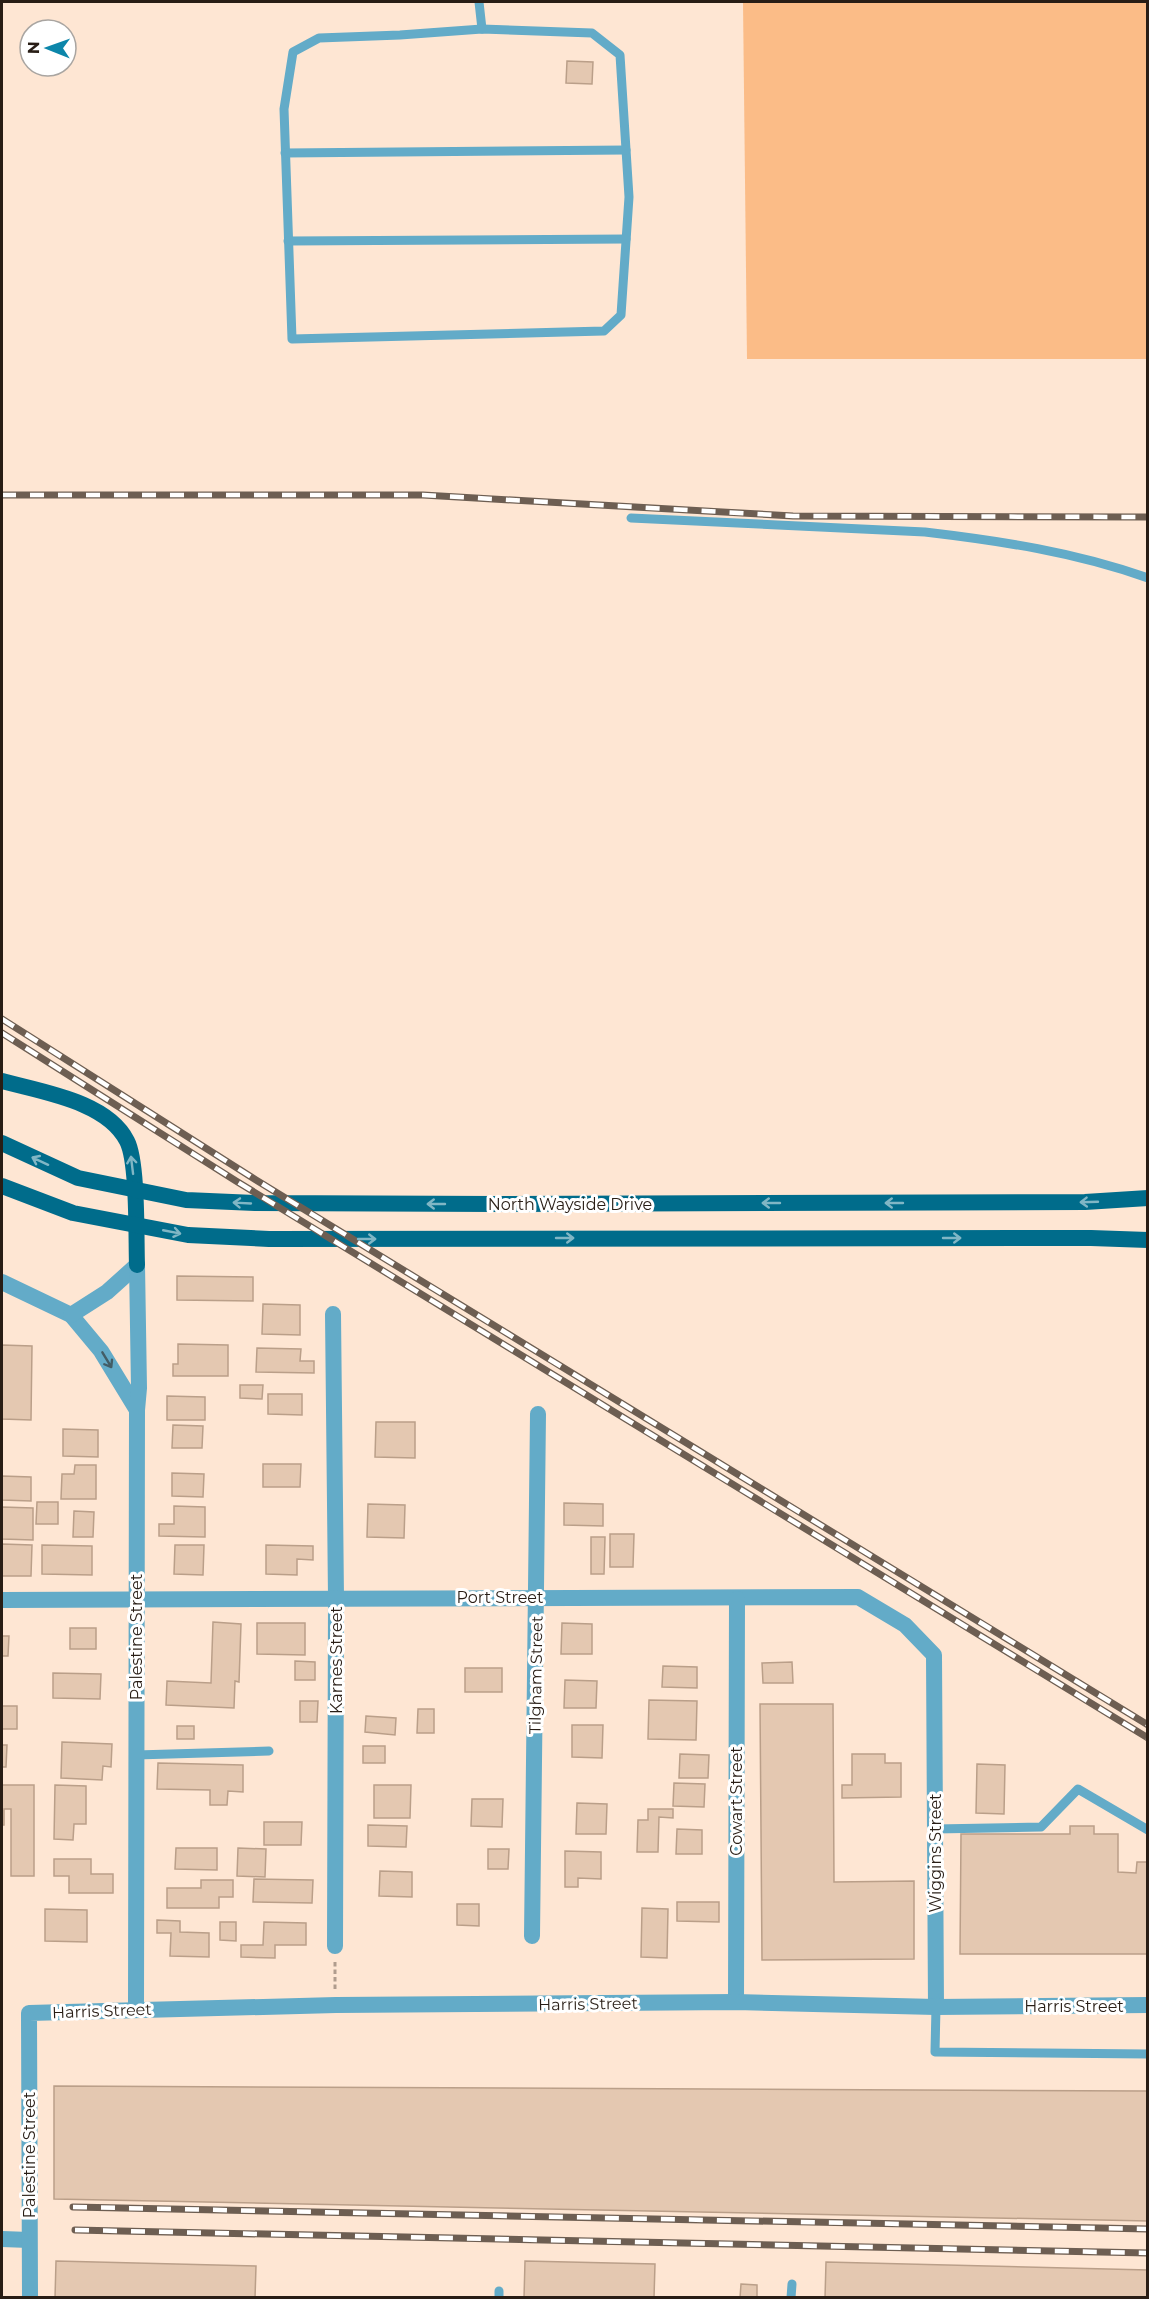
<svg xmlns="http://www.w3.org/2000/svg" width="1149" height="2299" font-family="Montserrat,sans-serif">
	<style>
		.green { fill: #fbbc87 }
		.building { fill: #e4c8b1; stroke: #ba9f89; stroke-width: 1.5 }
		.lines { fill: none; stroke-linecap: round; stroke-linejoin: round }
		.path { stroke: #b09c8d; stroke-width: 3; stroke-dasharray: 4.5 3; stroke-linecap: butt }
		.service { stroke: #63abc8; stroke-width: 9 }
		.minor { stroke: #63abc8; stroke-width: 16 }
		.primary { stroke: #006c8b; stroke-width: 16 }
		.rail-casing { stroke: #6d5e52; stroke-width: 7 }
		.rail { stroke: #fff; stroke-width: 4.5; stroke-dasharray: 14; stroke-linecap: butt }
		.oneway { stroke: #80b6c5 }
		.oneway2 { stroke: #435d66 }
		.labels { text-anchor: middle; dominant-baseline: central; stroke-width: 6; stroke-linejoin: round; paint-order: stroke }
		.street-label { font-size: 16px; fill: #281d15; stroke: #fff }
	</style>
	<rect width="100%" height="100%" fill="#fee6d3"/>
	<polygon class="green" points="743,2 1147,2 1147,359 747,359"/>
	<g class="building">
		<polygon points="567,61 593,62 592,84 566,83"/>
		<polygon points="177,1276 253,1277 253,1301 177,1300"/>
		<polygon points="263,1304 300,1305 300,1335 262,1334"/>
		<polygon points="178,1344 228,1345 228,1376 173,1376 173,1364 178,1364"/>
		<polygon points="2,1345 32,1346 31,1420 2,1419"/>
		<polygon points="257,1348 301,1349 300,1361 314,1361 314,1373 256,1372"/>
		<polygon points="240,1385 263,1385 262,1399 240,1398"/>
		<polygon points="268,1394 302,1394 302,1415 268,1414"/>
		<polygon points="167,1396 205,1397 205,1420 167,1420"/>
		<polygon points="376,1422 415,1422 415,1458 375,1457"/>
		<polygon points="173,1425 203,1426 202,1448 172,1448"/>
		<polygon points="63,1429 98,1430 98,1457 63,1456"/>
		<polygon points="263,1464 301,1464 300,1487 263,1487"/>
		<polygon points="75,1465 96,1465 96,1499 61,1499 62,1474 74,1474"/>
		<polygon points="172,1473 204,1474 203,1497 172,1496"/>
		<polygon points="2,1476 31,1477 31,1501 2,1500"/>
		<polygon points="37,1502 58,1502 58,1524 36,1524"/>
		<polygon points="564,1503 603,1504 603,1526 564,1525"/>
		<polygon points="368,1504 405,1505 404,1538 367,1537"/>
		<polygon points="174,1506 205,1507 205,1537 159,1536 159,1524 174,1524"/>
		<polygon points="2,1507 33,1508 33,1540 2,1539"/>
		<polygon points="74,1511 94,1512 93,1537 73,1537"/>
		<polygon points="610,1534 634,1534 633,1567 610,1567"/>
		<polygon points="591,1537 605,1537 604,1574 591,1574"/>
		<polygon points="2,1544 32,1545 31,1576 2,1576"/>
		<polygon points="42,1545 92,1546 92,1575 42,1574"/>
		<polygon points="175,1545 204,1545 203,1575 174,1574"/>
		<polygon points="266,1545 313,1546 313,1560 297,1559 297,1575 266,1574"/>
		<polygon points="213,1622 241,1624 239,1682 235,1681 234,1708 166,1705 167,1681 211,1683"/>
		<polygon points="257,1623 305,1623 305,1655 257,1654"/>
		<polygon points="562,1623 592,1624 592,1654 561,1654"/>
		<rect x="70" y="1628" width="26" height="21"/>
		<polygon points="2,1636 9,1636 8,1656 2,1656"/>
		<polygon points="295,1661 315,1662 315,1680 295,1680"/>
		<polygon points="792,1662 793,1683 763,1683 762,1663"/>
		<polygon points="663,1666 697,1667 697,1688 662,1687"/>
		<rect x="465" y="1668" width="37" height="24"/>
		<polygon points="53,1673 101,1674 100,1699 53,1698"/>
		<polygon points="565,1680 597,1681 596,1708 564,1708"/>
		<polygon points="649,1700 697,1701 696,1740 648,1739"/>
		<polygon points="300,1701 318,1701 317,1722 300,1722"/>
		<polygon points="760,1704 833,1704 834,1882 914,1881 914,1959 762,1960"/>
		<rect x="2" y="1706" width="15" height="23"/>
		<polygon points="418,1709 434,1709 434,1733 417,1733"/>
		<polygon points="366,1716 396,1718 395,1735 365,1732"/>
		<polygon points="572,1725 603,1725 602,1758 572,1757"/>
		<rect x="177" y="1726" width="17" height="13"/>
		<polygon points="62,1742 112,1744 111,1767 103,1766 102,1780 61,1778"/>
		<polygon points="2,1745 7,1745 6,1767 2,1767"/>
		<rect x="363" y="1746" width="22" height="17"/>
		<polygon points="680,1754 709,1755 708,1778 679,1778"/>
		<polygon points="852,1754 885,1754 885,1763 901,1763 901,1797 842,1798 842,1785 852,1785"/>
		<polygon points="158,1763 243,1765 243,1792 228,1791 227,1805 210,1805 210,1790 157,1789"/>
		<polygon points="977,1764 1005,1765 1004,1814 976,1813"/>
		<polygon points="674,1783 705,1784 704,1807 673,1806"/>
		<polygon points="2,1785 34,1785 34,1876 11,1876 11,1809 4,1809 4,1825 2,1825"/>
		<polygon points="55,1785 86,1786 86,1824 74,1824 73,1840 54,1839"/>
		<polygon points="374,1785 411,1785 410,1818 374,1818"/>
		<polygon points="472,1799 503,1799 502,1827 471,1826"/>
		<polygon points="577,1803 607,1804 606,1834 576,1834"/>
		<polygon points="648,1809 673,1809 673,1818 659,1817 658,1852 637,1852 638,1820 648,1820"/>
		<polygon points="264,1822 302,1822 301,1845 264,1845"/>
		<polygon points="368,1825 407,1826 406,1847 368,1846"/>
		<polygon points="1070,1826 1094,1826 1094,1834 1118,1834 1118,1872 1136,1873 1137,1862 1148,1862 1148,1954 960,1954 961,1834 1070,1834"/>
		<polygon points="677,1829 702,1830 702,1854 676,1854"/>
		<polygon points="176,1848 217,1848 217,1870 175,1869"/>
		<polygon points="238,1848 266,1849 265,1877 237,1876"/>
		<polygon points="488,1849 509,1849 508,1869 488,1869"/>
		<polygon points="565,1851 601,1852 601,1879 578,1878 578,1887 565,1887"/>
		<polygon points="54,1859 91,1859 91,1874 113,1874 113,1893 69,1893 69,1876 54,1876"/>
		<polygon points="380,1871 412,1872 412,1897 379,1896"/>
		<polygon points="254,1879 313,1880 312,1903 253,1902"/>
		<polygon points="201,1880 233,1880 233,1897 219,1897 219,1908 167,1908 167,1888 201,1888"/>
		<polygon points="677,1902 719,1902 719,1922 677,1921"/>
		<polygon points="457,1904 479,1904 479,1926 457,1925"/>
		<polygon points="642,1908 668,1909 667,1958 641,1957"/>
		<polygon points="45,1909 87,1910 87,1942 45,1941"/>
		<polygon points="157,1920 180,1921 180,1932 209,1933 209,1957 170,1956 171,1933 157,1933"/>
		<polygon points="220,1922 236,1922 236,1941 220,1940"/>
		<polygon points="264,1922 306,1923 306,1945 275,1945 275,1958 241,1957 241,1945 263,1945"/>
		<polygon points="54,2086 1148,2091 1148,2221 54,2199"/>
		<polygon points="56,2261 256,2266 255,2298 55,2298"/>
		<polygon points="525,2261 655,2264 654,2298 524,2298"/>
		<polygon points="826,2262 1148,2270 1148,2298 825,2298"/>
		<polygon points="741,2284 757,2285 757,2298 740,2298"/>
	</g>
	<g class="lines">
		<polyline class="path" points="335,1962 335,1989"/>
		<g class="service">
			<polyline points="479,2 482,29"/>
			<polygon points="482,29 592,33 620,55 629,197 621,315 604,331 292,339 284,109 293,52 319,38 400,35"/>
			<polyline points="285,153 626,150"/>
			<polyline points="288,241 626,239"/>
			<path d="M631 518 925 532C1001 541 1075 552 1148 578"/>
			<polyline points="136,1755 269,1751"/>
			<polyline points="935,1829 1041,1827 1078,1789 1148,1830"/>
			<polyline points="936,2007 935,2052 1148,2054"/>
			<polyline points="499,2298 499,2291"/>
			<polyline points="791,2298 792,2284"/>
		</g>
		<g class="minor">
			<polyline points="2,1282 71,1315 101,1351 137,1410"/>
			<polyline points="333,1314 336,1598 335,1946"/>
			<polyline points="71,1315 107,1292 137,1265"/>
			<polyline points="2,1600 858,1597 905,1625 934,1655 936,2007"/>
			<polyline points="532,1936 538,1414"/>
			<polyline points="736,2002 737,1599"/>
			<polyline points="136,2009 137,1410 139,1388 137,1265"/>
			<polyline points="2,2239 29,2240"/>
			<polyline points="30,2298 29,2013 336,2005 736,2002 936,2007 1148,2005"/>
		</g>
		<g class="primary">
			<path d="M2 1081C41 1092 107 1101 127 1141 138 1162 136 1238 137 1265"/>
			<polyline points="2,1143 78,1178 186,1200 255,1203 495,1204 1085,1202 1148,1198"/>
			<polyline points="2,1186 73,1213 188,1235 269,1239 1091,1238 1148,1240"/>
		</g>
		<defs>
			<g id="rail">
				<polyline points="2,495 423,495 793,516 1148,517"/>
				<polyline points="2,1019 256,1180 1148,1725"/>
				<polyline points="2,1033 236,1181 1148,1738"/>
				<polyline points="73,2207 1148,2229"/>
				<polyline points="75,2230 1148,2253"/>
			</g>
		</defs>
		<use href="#rail" class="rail-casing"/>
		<use href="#rail" class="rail"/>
	</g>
	<defs><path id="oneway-shaft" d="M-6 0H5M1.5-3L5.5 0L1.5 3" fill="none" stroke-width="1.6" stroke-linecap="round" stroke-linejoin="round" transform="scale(1.5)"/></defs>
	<g class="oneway">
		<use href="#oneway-shaft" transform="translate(40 1161) rotate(-155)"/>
		<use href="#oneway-shaft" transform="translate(132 1165) rotate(-97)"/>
		<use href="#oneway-shaft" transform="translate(1089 1202) rotate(178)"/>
		<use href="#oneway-shaft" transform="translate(242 1203) rotate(-177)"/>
		<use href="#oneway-shaft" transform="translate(771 1203) rotate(180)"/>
		<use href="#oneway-shaft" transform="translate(894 1203) rotate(180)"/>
		<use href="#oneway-shaft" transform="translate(436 1204) rotate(-180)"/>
		<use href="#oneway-shaft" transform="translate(172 1232) rotate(11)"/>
		<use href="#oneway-shaft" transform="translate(565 1238)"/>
		<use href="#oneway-shaft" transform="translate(952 1238)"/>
		<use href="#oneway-shaft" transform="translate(367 1239)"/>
	</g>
	<use class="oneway2" href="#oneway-shaft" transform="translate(107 1360) rotate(59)"/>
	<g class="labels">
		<g class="street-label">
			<text x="570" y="1204">North Wayside Drive</text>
			<text x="500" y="1597">Port Street</text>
			<text transform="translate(136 1637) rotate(-90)">Palestine Street</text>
			<text transform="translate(336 1660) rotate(-90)">Karnes Street</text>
			<text transform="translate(536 1675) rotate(-89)">Tilgham Street</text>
			<text transform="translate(736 1801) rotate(-90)">Cowart Street</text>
			<text transform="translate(935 1853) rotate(-90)">Wiggins Street</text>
			<text transform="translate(588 2004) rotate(-1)">Harris Street</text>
			<text x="1074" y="2006">Harris Street</text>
			<text transform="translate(102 2011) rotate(-2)">Harris Street</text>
			<text transform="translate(29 2155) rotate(-90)">Palestine Street</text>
		</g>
	</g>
	<rect width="1149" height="2299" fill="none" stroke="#281d15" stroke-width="6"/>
	<g transform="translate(48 48) rotate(271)"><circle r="28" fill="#ffffff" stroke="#a9a5a1" stroke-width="1.5"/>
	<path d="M0-4.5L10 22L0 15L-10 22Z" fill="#0c86aa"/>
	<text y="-9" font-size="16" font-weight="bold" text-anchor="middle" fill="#281d15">N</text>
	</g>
</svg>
